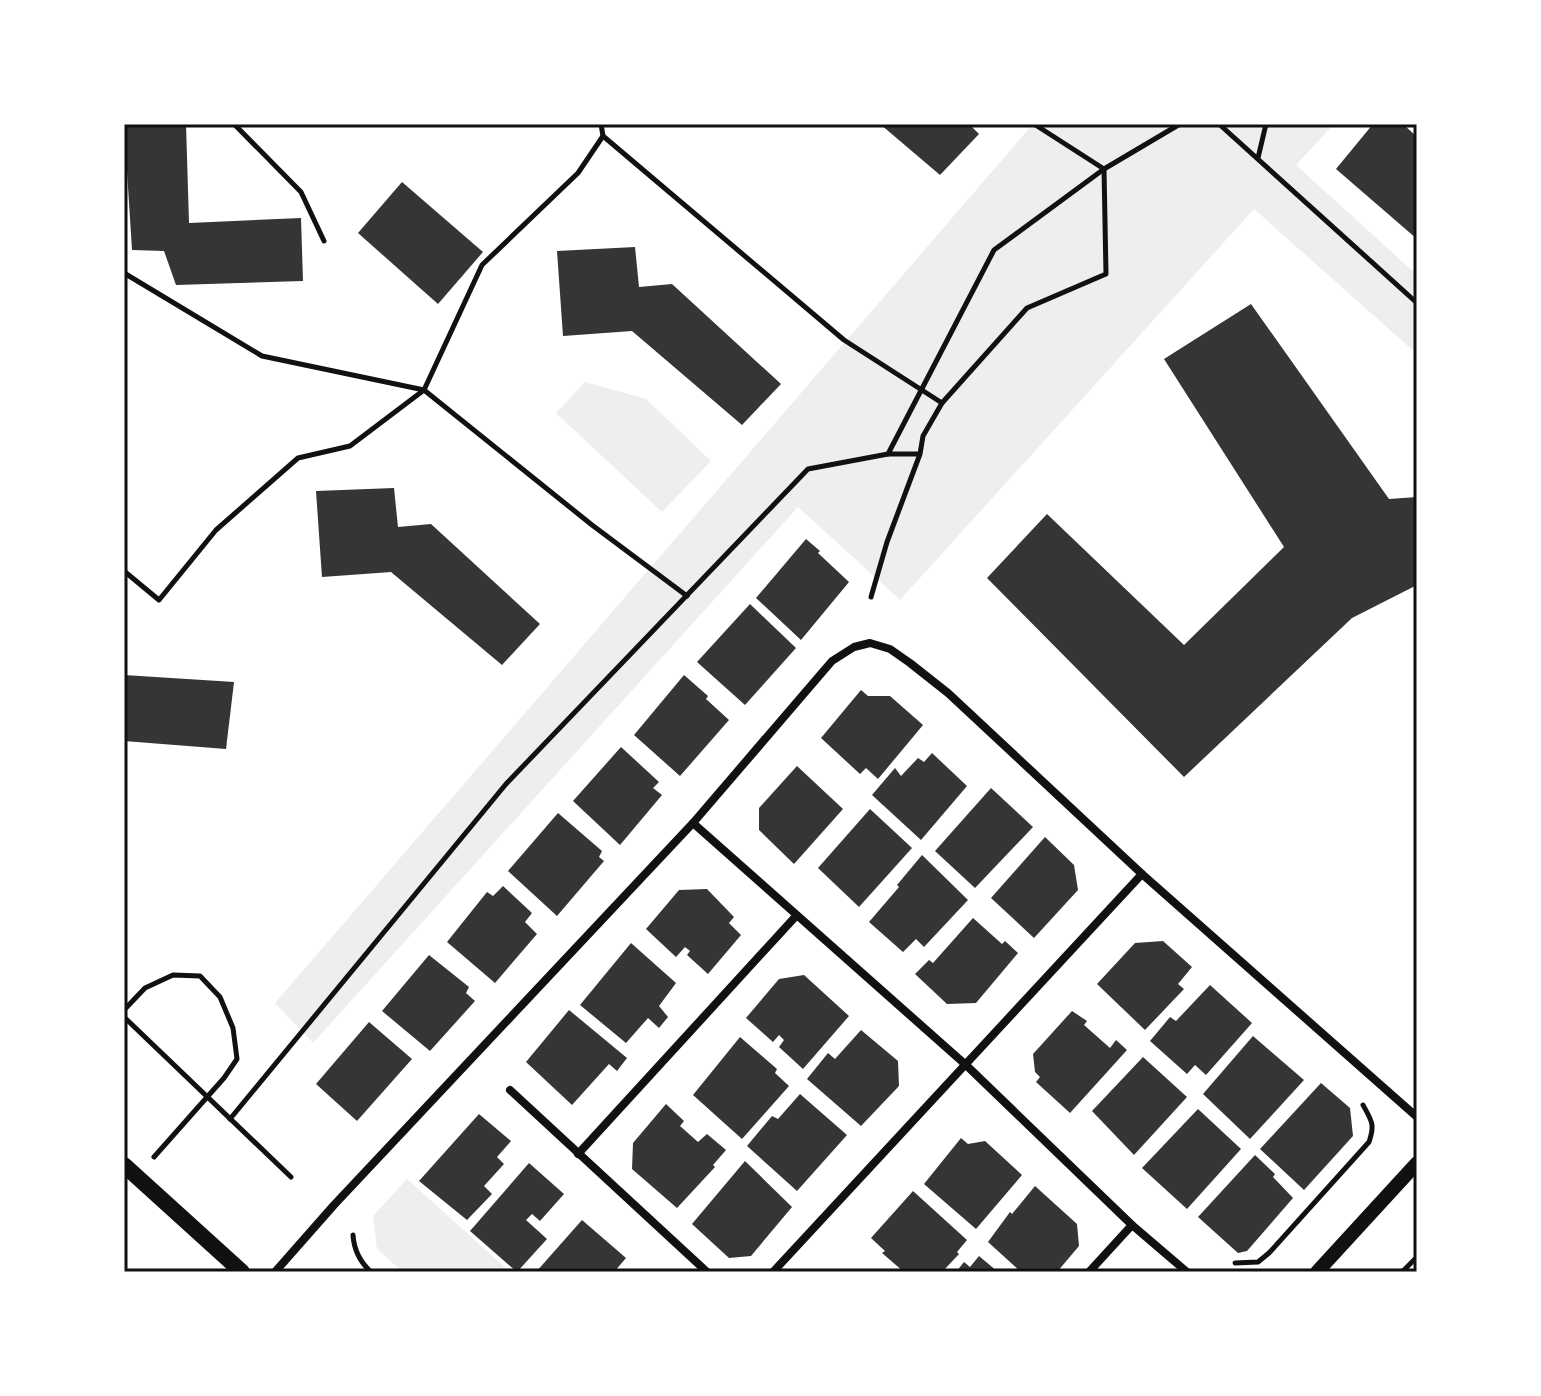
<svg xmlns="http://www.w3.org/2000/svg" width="1541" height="1396" font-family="'PT Sans Narrow',sans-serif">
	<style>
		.green { fill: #eee }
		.building { fill: #353535 }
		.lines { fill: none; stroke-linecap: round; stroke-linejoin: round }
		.path { stroke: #111; stroke-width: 5 }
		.minor { stroke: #111; stroke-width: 8 }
		.tertiary { stroke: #111; stroke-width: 14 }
		.secondary { stroke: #111; stroke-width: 16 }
		.neatline { fill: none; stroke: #111; stroke-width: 3 }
	</style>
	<rect width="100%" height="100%" fill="#fff"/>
	<g class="green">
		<polygon points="1033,124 1334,124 1296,165 1417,275 1417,354 1254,209 900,600 798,507 313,1043 275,1003"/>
		<polygon points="585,382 646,399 711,461 662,512 556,413"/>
		<polygon points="407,1179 510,1272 403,1272 377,1249 373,1216"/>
	</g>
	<g class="building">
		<polygon points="124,124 186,124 189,223 301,218 303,281 176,285 164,251 132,250"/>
		<polygon points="880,124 969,124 979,134 940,175"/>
		<polygon points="1373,124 1403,124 1417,137 1417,239 1336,169"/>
		<polygon points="402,182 483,252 438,304 358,233"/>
		<polygon points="635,247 639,287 672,284 781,384 742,425 632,331 563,336 557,251"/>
		<polygon points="1251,304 1389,499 1417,497 1417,585 1352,618 1184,777 987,578 1047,514 1184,645 1284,547 1164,359"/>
		<polygon points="394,488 398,527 431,524 540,624 502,665 391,572 322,577 316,491"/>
		<polygon points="806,539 820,551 818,553 849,582 801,640 756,598"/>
		<polygon points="750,604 796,648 745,705 697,662"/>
		<polygon points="124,675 234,682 226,749 124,741"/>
		<polygon points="684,675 708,696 706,699 729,720 680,776 634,735"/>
		<polygon points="861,690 868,696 890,696 923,725 878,779 866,768 860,774 821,738"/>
		<polygon points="621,747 659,782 653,788 662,795 620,845 573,801"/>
		<polygon points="932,753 967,786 921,840 872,795 895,768 901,776 918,758 924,762"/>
		<polygon points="797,766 843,809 794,864 759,830 759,808"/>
		<polygon points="991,788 1033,827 975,888 935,851"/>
		<polygon points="870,809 912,848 859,907 818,868"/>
		<polygon points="558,813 602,851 599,857 604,861 557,916 508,871"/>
		<polygon points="1045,837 1074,865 1078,890 1034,938 991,898"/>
		<polygon points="922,855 968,900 924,947 916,939 903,952 869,922 899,887 897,885"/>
		<polygon points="503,886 532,913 525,922 537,934 495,983 447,942 487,892 493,896"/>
		<polygon points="707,889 734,917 729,923 741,935 708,974 687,955 690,951 685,947 676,957 646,929 679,890"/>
		<polygon points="973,918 1002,944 1005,941 1018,953 976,1003 947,1004 915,974 929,960 933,963"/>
		<polygon points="1163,941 1192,967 1178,984 1184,989 1145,1030 1097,984 1135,943"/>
		<polygon points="631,943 676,983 659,1006 668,1017 659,1028 648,1018 626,1043 580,1005"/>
		<polygon points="429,955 469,987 466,993 475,1001 430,1051 382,1011"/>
		<polygon points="804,975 849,1016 803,1069 779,1047 784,1040 779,1035 773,1042 746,1018 779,979"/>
		<polygon points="1210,985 1252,1023 1206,1075 1195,1065 1187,1074 1150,1041 1170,1017 1176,1021"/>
		<polygon points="569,1010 627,1058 617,1071 609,1064 572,1105 526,1062"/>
		<polygon points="1072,1011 1087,1021 1084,1025 1110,1048 1116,1040 1127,1050 1070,1113 1036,1082 1040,1077 1035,1072 1033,1054"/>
		<polygon points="369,1022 412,1059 357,1121 316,1084"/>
		<polygon points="861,1030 898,1061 899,1086 861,1126 807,1079 828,1053 835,1059"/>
		<polygon points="1253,1036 1304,1080 1250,1139 1203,1094"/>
		<polygon points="740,1037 777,1069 775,1073 789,1086 742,1139 693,1095"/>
		<polygon points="1143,1057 1187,1097 1134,1155 1092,1111"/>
		<polygon points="1321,1083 1350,1108 1353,1136 1304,1190 1260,1149"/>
		<polygon points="800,1094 847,1135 797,1191 747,1146 772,1116 778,1119"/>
		<polygon points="666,1104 684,1121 680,1126 698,1142 707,1134 726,1150 713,1165 715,1167 677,1208 632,1169 633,1143"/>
		<polygon points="1198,1109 1241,1149 1187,1209 1142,1168"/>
		<polygon points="479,1114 511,1141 497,1157 504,1164 484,1186 492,1194 467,1220 419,1181"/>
		<polygon points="961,1138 968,1144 985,1141 1022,1175 976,1229 924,1184"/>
		<polygon points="1255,1155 1275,1174 1273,1177 1293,1198 1247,1251 1238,1253 1198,1217"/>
		<polygon points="745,1161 792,1207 751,1256 729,1258 692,1224"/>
		<polygon points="529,1163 564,1194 540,1221 532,1214 526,1220 547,1239 517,1272 470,1231"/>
		<polygon points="1035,1186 1077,1224 1079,1246 1057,1272 1021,1272 988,1242 1010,1212 1012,1214"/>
		<polygon points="913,1191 967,1240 957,1252 959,1254 942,1272 904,1272 882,1253 885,1251 871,1238"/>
		<polygon points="582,1220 626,1258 614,1272 536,1272"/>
		<polygon points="979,1256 998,1272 956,1272 964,1262 970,1267"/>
	</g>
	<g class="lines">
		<g class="path">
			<polyline points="234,124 301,192 324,241"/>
			<polyline points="1219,124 1417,303"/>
			<polyline points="603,136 844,340 942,403 1027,308 1106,274 1104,169 1034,124"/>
			<polyline points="1258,158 1266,124"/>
			<polyline points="124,273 262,356 424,390 592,525 687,596"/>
			<polyline points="888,454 919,454"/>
			<polyline points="124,571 159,600 216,530 298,458 350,446 424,390 482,265 578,173 603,136 601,124"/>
			<polyline points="871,597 887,542 920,454 923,436 942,403"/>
			<polyline points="124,1010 145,988 173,975 200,976 220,997 233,1028 237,1059 224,1078 154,1157"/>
			<polyline points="124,1017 291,1177"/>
			<polyline points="230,1119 506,784 808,469 888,454 994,250 1104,169 1180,124"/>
			<path d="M353 1235C354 1250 360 1262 371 1272"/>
			<path d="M1235 1263 1258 1262 1269 1253 1369 1142C1375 1125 1372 1121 1363 1105"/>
			<polyline points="124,1271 125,1272"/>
			<polyline points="1402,1272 1417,1257"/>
		</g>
		<g class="minor">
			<polyline points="693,823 966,1065 1132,1225 1187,1272"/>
			<polyline points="510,1090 707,1272"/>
			<polyline points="578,1154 796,916"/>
			<polyline points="275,1272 334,1205 693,823 832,661 854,647 870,643 890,649 910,663 948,693 1142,874 1417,1117"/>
			<polyline points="773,1272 1142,874"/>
			<polyline points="1089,1272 1132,1225"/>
		</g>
		<polyline class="tertiary" points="1317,1272 1417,1163"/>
		<polyline class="secondary" points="124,1165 242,1272"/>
	</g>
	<rect width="1541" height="1396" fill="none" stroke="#ffffff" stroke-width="252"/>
	<rect x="126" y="126" width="1289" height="1144" class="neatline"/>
</svg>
